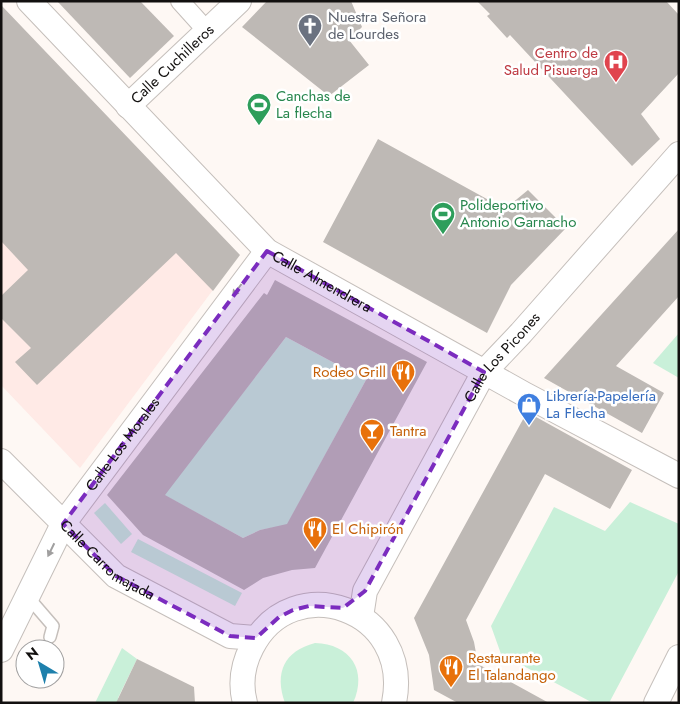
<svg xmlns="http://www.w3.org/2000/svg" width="680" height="704" font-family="Jost,sans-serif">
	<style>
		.education { fill: #ffeae6 }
		.green { fill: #c9f0d9 }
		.building { fill: #beb9b5; fill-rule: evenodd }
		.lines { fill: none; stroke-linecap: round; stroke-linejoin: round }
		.service-casing { stroke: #c5bfbb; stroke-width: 14 }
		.pedestrian-casing { stroke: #c5bfbb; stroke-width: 20 }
		.minor-casing { stroke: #c5bfbb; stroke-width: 26 }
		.service { stroke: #fff; stroke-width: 11 }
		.pedestrian { stroke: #fff; stroke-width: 18 }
		.minor { stroke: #fff; stroke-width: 24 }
		.oneway { fill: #a09f9f }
		.marked { fill: #7b2cbf; fill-opacity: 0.2; stroke: #7b2cbf; stroke-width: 4; stroke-dasharray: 10 6; stroke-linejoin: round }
		.labels { text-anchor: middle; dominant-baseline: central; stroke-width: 5; stroke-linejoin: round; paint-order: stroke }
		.worship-label { font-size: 15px; fill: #5b616d; stroke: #fff; text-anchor: start }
		.health-label { font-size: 15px; fill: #be3a42; stroke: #fff; text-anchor: end }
		.street-label { font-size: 15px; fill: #12100f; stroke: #fff }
		.leisure-label { font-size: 15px; fill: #27864d; stroke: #fff; text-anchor: start }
		.food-label { font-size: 15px; fill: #c56008; stroke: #fff; text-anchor: start }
		.shop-label { font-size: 15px; fill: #366cbe; stroke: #fff; text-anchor: start }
	</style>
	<rect width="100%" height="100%" fill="#fef8f4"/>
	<polygon class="education" points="1,6 239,255 80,468 1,385"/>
	<g class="green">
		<polygon points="679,333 679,378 653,363"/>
		<polygon points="286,337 366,380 287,525 260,530 243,538 164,495"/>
		<polygon points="630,502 679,524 679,571 609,703 593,703 501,654 491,626 554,507 605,531"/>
		<polygon points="105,503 132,534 121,544 94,513"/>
		<polygon points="138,539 242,593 235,606 131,552"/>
		<path d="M315 643C350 644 368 670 353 703H285C274 673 284 651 315 643Z"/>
		<polygon points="122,648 137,659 118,698 127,703 95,703"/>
	</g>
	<g class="building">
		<polygon points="57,1 140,1 174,36 130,78"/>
		<polygon points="267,1 351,1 362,27 349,40 369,65 329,96 242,27"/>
		<polygon points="477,1 666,1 679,15 679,73 641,114 660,139 632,166 510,35 507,38 487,16 490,14"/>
		<polygon points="1,5 240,255 213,291 176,253 37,385 15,362 31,348 1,318 1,296 28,270 1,241"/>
		<polygon points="378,139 505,209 528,190 566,228 511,285 487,333 323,242"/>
		<polygon points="679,229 679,296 616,366 664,393 642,433 544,378"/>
		<path d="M275 280 427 362 315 568 292 570 263 578 244 590 143 535 107 495 264 293 267 295ZM286 337 366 380 287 524 260 530 243 538 165 495Z"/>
		<polygon points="527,412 632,470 610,509 545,474 466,620 474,642 478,664 549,703 458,703 434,690 429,655 414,618"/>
		<polygon points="137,659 194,687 195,703 116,703"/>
	</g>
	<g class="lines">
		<defs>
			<polyline id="service" points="28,597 53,626 50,637"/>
			<polyline id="pedestrian" points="180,1 207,31"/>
			<g id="minor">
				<path id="s1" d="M29 1 267 251 524 394 679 476"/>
				<path id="s2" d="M128 106 239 1"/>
				<path id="s3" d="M1 461 116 576 230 636 256 638"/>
				<path id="s4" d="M361 617 365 591 484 372 521 333 679 154"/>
				<path id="s5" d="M1 650 63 524 267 251"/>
				<path d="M245 703C240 684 243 664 252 647 292 568 413 608 394 703"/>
				<polyline points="656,703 679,657"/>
			</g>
		</defs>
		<use href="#service" class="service-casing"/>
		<use href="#pedestrian" class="pedestrian-casing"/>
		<use href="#minor" class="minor-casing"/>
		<use href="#service" class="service"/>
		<use href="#pedestrian" class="pedestrian"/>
		<use href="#minor" class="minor"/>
	</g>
	<defs><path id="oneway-solid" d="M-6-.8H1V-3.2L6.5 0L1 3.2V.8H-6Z" transform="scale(1.25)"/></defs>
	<g class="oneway">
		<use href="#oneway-solid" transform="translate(237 290) rotate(127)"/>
		<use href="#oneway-solid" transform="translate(51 550) rotate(116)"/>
	</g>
	<path class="marked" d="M267 251 484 372 365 591 343 608 309 606 293 610 279 617 256 638 230 636 116 576 63 524Z"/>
	<defs>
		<symbol id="church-pin" viewBox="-11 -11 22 30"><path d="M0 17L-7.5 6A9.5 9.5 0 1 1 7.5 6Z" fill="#6b7280" stroke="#fff"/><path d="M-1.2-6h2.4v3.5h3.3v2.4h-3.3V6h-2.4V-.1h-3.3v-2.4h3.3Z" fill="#fff"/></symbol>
		<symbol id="hospital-pin" viewBox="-11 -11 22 30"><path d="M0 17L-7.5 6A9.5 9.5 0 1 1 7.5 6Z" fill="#e0444e" stroke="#fff"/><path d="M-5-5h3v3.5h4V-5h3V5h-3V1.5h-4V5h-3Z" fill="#fff"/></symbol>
		<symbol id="stadium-pin" viewBox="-11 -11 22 30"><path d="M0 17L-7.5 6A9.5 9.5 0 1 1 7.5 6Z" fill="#2e9e5b" stroke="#fff"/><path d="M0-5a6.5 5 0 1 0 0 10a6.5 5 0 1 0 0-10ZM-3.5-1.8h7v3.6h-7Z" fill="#fff"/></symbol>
		<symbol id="restaurant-pin" viewBox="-11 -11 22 30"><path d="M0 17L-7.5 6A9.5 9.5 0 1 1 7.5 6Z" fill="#e8710a" stroke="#fff"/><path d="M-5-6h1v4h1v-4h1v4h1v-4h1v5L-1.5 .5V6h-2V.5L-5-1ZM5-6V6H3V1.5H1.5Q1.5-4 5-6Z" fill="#fff"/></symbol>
		<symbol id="shop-pin" viewBox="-11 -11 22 30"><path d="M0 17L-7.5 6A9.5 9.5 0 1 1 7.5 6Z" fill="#3f7fe0" stroke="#fff"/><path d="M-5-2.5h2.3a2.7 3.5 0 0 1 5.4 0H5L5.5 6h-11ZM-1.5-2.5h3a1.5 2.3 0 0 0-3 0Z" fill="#fff"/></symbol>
		<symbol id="bar-pin" viewBox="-11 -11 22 30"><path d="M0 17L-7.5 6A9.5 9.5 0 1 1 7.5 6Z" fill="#e8710a" stroke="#fff"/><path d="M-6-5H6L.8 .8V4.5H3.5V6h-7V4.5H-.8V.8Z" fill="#fff"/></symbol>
	</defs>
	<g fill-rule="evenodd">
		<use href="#church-pin" x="296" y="12" width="28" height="38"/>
		<use href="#hospital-pin" x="602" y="48" width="28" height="38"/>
		<use href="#stadium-pin" x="245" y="91" width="28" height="38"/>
		<use href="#stadium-pin" x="429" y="200" width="28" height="38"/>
		<use href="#restaurant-pin" x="389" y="358" width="28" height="38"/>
		<use href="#shop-pin" x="515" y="391" width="28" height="38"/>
		<use href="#bar-pin" x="358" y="417" width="28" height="38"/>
		<use href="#restaurant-pin" x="301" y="515" width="28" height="38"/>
		<use href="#restaurant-pin" x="437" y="653" width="28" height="38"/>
	</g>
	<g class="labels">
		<g class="worship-label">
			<text x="328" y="17">Nuestra Señora<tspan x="328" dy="17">de Lourdes</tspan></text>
		</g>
		<g class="health-label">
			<text x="598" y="53">Centro de<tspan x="598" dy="17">Salud Pisuerga</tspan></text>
		</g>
		<g class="street-label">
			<text stroke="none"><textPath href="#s2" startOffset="61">Calle Cuchilleros</textPath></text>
			<text stroke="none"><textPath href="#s1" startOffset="408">Calle Almendrera</textPath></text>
			<text stroke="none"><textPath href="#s4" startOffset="298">Calle Los Picones</textPath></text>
			<text stroke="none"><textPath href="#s5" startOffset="240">Calle Los Morales</textPath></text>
			<text stroke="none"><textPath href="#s3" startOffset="146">Calle Carromajada</textPath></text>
		</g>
		<g class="leisure-label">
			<text x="276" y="96">Canchas de<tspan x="276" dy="17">La flecha</tspan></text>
			<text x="460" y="205">Polideportivo<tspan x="460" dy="17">Antonio Garnacho</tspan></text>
		</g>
		<g class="food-label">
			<text x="386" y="372" text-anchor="end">Rodeo Grill</text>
			<text x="390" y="431">Tantra</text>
			<text x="332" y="529">El Chipirón</text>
			<text x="468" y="658">Restaurante<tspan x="468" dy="17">El Talandango</tspan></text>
		</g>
		<g class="shop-label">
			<text x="546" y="396">Librería-Papelería<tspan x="546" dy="17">La Flecha</tspan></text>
		</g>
	</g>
	<rect width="680" height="704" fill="none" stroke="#12100f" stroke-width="5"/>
	<g transform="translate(40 664) rotate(322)"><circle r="24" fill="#ffffff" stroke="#a09f9f"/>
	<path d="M0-4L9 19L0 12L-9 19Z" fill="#1e80ac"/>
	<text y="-8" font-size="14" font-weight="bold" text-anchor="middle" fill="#12100f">N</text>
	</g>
</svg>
